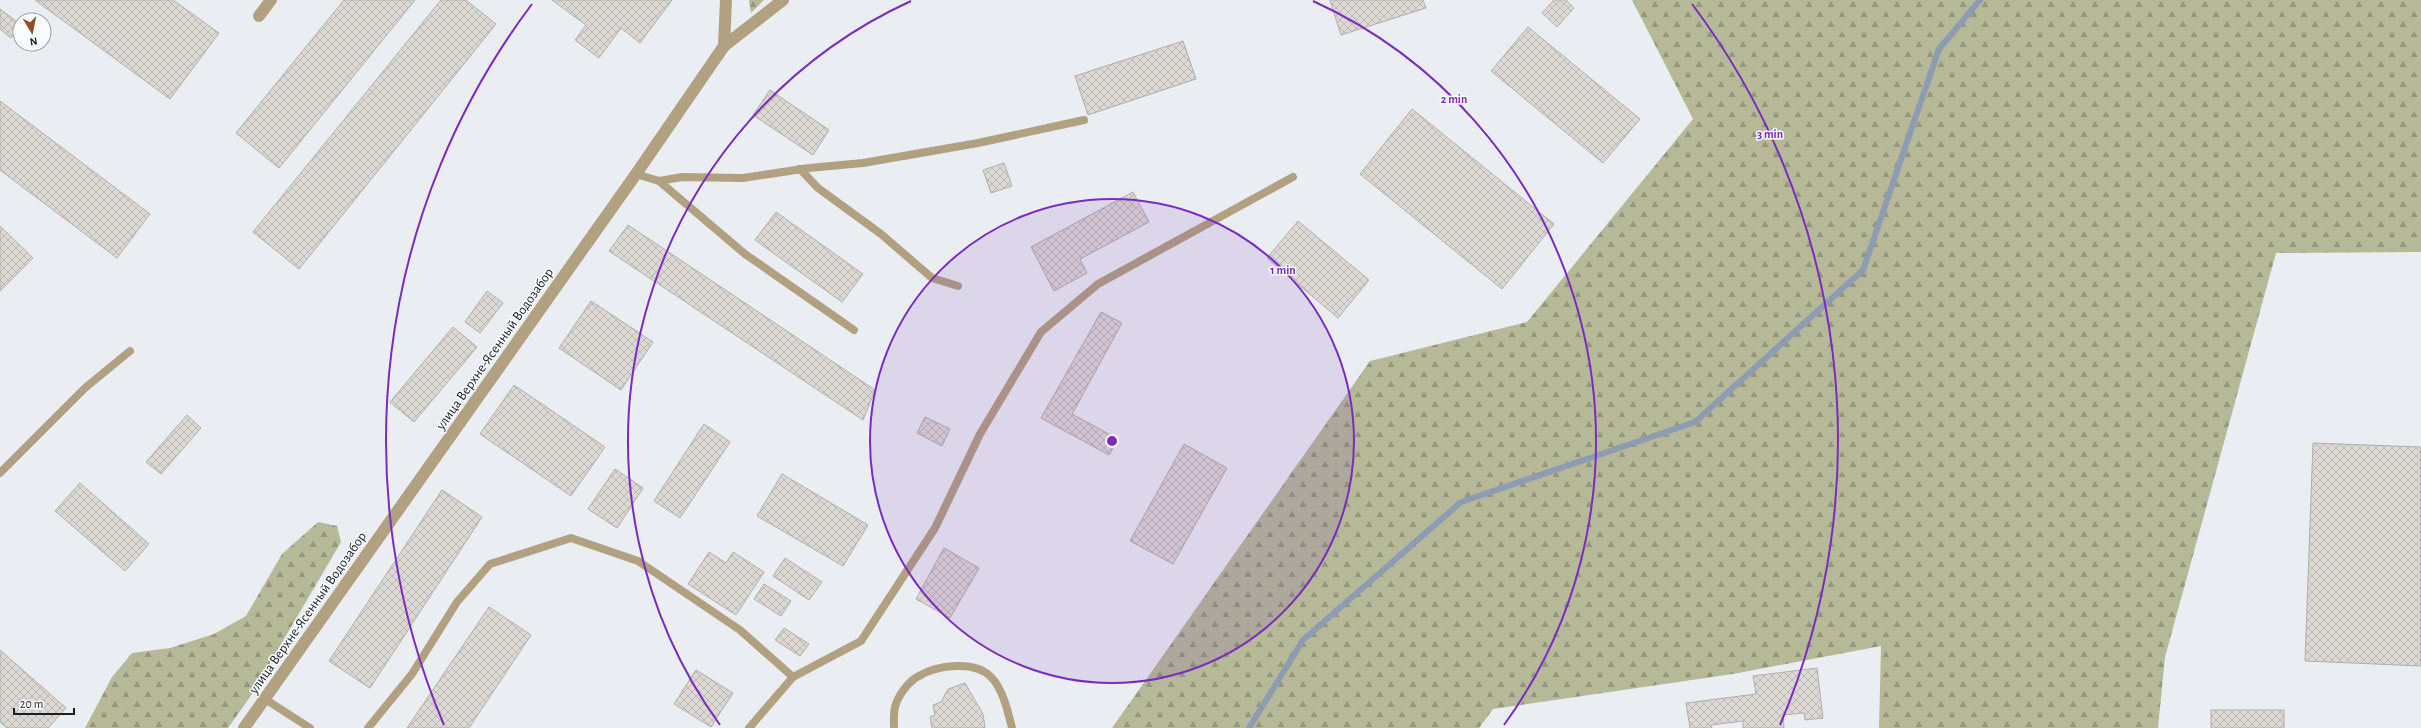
<svg xmlns="http://www.w3.org/2000/svg" width="2421" height="728" font-family="'Alegreya Sans',sans-serif">
	<style>
		.forest { fill: url(#forest-firs) }
		.lines { fill: none; stroke-linecap: round; stroke-linejoin: round }
		.stream { stroke: #8e9cb1; stroke-width: 6 }
		.building { fill: url(#building-cross-hatch); stroke: #b1ada9 }
		.lane { stroke: #b1a181; stroke-width: 8 }
		.street { stroke: #b1a181; stroke-width: 12 }
		.ring { fill: none; stroke: #7b2cbf; stroke-width: 2 }
		.labels { text-anchor: middle; dominant-baseline: central; stroke-width: 3; stroke-linejoin: round; paint-order: stroke }
		.street-label { font-size: 14px; fill: #1d1e20; stroke: #f8fcff }
		.centre { fill: #7b2cbf; stroke: #f8fcff; stroke-width: 2 }
		.ring-label { font-size: 12px; text-anchor: middle; font-weight: bold; fill: #7b2cbf; stroke: #f8fcff; stroke-width: 3; stroke-linejoin: round; paint-order: stroke }
	</style>
	<defs>
		<pattern id="forest-firs" width="22" height="20" patternUnits="userSpaceOnUse"><rect width="22" height="20" fill="#b6b997"/><path d="M5 1l3.5 6h-7zM16 11l3.5 6h-7z" fill="#93967b"/></pattern>
		<pattern id="building-cross-hatch" width="8" height="8" patternUnits="userSpaceOnUse"><rect width="8" height="8" fill="#dcd8d3"/><path d="M0 0l8 8M0 8l8-8" fill="none" stroke="#bcb9b5"/></pattern>
	</defs>
	<rect width="100%" height="100%" fill="#eaeef2"/>
	<g class="forest">
		<polygon points="749,0 764,0 751,13"/>
		<polygon points="1632,0 2421,0 2421,252 2276,253 2165,657 2158,728 1879,728 1881,646 1733,674 1493,709 1479,728 1112,728 1370,361 1527,322 1693,119"/>
		<polygon points="318,522 337,526 341,542 250,697 228,728 85,728 112,677 132,653 170,648 214,634 246,616 282,554"/>
	</g>
	<g class="lines">
		<polyline class="stream" points="1249,728 1303,640 1461,502 1695,422 1863,270 1939,49 1980,0"/>
	</g>
	<g class="building">
		<polygon points="35,0 173,0 219,33 170,99"/>
		<polygon points="344,0 415,0 279,168 236,133"/>
		<polygon points="441,0 466,0 496,24 299,269 253,232"/>
		<polygon points="552,0 672,0 640,43 621,28 599,58 575,40 586,25"/>
		<polygon points="1330,0 1423,0 1426,8 1341,35"/>
		<polygon points="1554,0 1566,0 1574,8 1557,27 1542,13"/>
		<polygon points="0,9 20,24 11,38 0,29"/>
		<polygon points="1528,27 1640,119 1603,163 1491,71"/>
		<polygon points="1183,41 1196,79 1088,115 1075,76"/>
		<polygon points="770,90 829,130 813,155 753,115"/>
		<polygon points="0,101 150,214 117,258 0,170"/>
		<polygon points="1412,109 1554,224 1502,289 1360,174"/>
		<polygon points="1004,163 1012,186 991,193 983,170"/>
		<polygon points="1133,192 1149,222 1080,259 1087,273 1054,291 1031,247"/>
		<polygon points="776,212 863,274 842,302 755,240"/>
		<polygon points="1298,221 1369,280 1338,318 1267,258"/>
		<polygon points="628,225 875,390 863,420 609,251"/>
		<polygon points="0,226 33,258 0,291"/>
		<polygon points="487,291 503,303 480,333 465,322"/>
		<polygon points="591,301 653,342 621,390 559,348"/>
		<polygon points="1101,312 1122,323 1072,414 1118,439 1109,455 1041,418"/>
		<polygon points="453,327 477,347 414,422 390,402"/>
		<polygon points="514,385 605,447 571,496 480,434"/>
		<polygon points="187,415 201,428 161,474 146,462"/>
		<polygon points="925,417 950,429 942,446 917,433"/>
		<polygon points="704,424 730,442 680,518 654,501"/>
		<polygon points="2313,443 2421,447 2421,666 2305,661"/>
		<polygon points="1184,444 1227,468 1173,564 1130,541"/>
		<polygon points="615,469 643,488 617,528 588,509"/>
		<polygon points="782,474 868,525 843,566 757,516"/>
		<polygon points="80,483 149,544 125,571 55,511"/>
		<polygon points="442,490 482,517 370,688 329,661"/>
		<polygon points="944,548 979,568 950,618 916,599"/>
		<polygon points="709,552 726,563 733,552 764,572 736,615 688,584"/>
		<polygon points="785,558 822,582 809,600 773,576"/>
		<polygon points="764,584 791,601 781,616 754,599"/>
		<polygon points="489,607 531,635 469,728 407,728"/>
		<polygon points="784,628 809,644 800,656 775,640"/>
		<polygon points="0,650 66,708 48,728 7,728 0,722"/>
		<polygon points="1817,668 1823,718 1805,720 1804,713 1783,715 1784,728 1743,728 1743,721 1711,725 1712,728 1690,728 1686,703 1756,694 1753,676"/>
		<polygon points="696,670 733,693 711,727 674,704"/>
		<polygon points="965,683 983,714 985,728 932,728 930,717 935,715 933,705 941,702 948,689"/>
		<rect x="2211" y="710" width="73" height="18"/>
	</g>
	<g class="lines">
		<g class="lane">
			<polyline points="800,169 818,188 881,234 932,278 958,286"/>
			<polyline points="636,174 659,181 682,177 743,178 809,168 863,163 978,143 1084,120"/>
			<polyline points="659,181 745,254 854,330"/>
			<polyline points="0,473 85,388 130,351"/>
			<polyline points="265,699 310,728"/>
			<polyline points="368,728 412,674 457,602 490,564 571,538 638,561 740,630 793,677"/>
			<polyline points="749,728 793,677 861,641 935,528 980,434 1041,332 1098,284 1293,177"/>
			<path d="M894 728C894 721 893 711 896 704 899 694 910 680 919 676 937 665 975 660 991 677 1003 689 1008 712 1012 728"/>
		</g>
		<g class="street">
			<polyline points="259,16 271,0"/>
			<polyline points="724,46 726,0"/>
			<polyline points="244,728 636,174 724,46 783,0"/>
		</g>
	</g>
	<circle cx="1112" cy="441" r="242" fill="#7b2cbf" fill-opacity=".12"/>
	<g class="ring">
		<circle cx="1112" cy="441" r="242"/>
		<path d="M720 725A484 484 0 0 1 911 1M1313 1A484 484 0 0 1 1504 725"/>
		<path d="M444 725A726 726 0 0 1 532 4M1692 4A726 726 0 0 1 1780 725"/>
	</g>
	<g class="labels">
		<g class="street-label">
			<text transform="translate(495 349) rotate(-55)">улица Верхне-Ясенный Водозабор</text>
			<text transform="translate(308 613) rotate(-55)">улица Верхне-Ясенный Водозабор</text>
		</g>
	</g>
	<circle cx="1112" cy="441" r="6" class="centre"/>
	<g class="ring-label">
		<text x="1454" y="103">2 min</text>
		<text x="1770" y="138">3 min</text>
		<text x="1283" y="274">1 min</text>
	</g>
	<g transform="translate(32 32) rotate(170)"><circle r="19" fill="#f8fcff" stroke="#a0a3a6"/>
	<path d="M0-3L7 15L0 10L-7 15Z" fill="#934d24"/>
	<text y="-6" font-size="11" font-weight="bold" text-anchor="middle" fill="#1d1e20">N</text>
	</g>
	<path d="M14 708v6h60v-6" fill="none" stroke="#1d1e20" stroke-width="2"/>
	<text x="20" y="708" font-size="12" fill="#1d1e20" stroke="#f8fcff" stroke-width="3" paint-order="stroke">20 m</text>
</svg>
